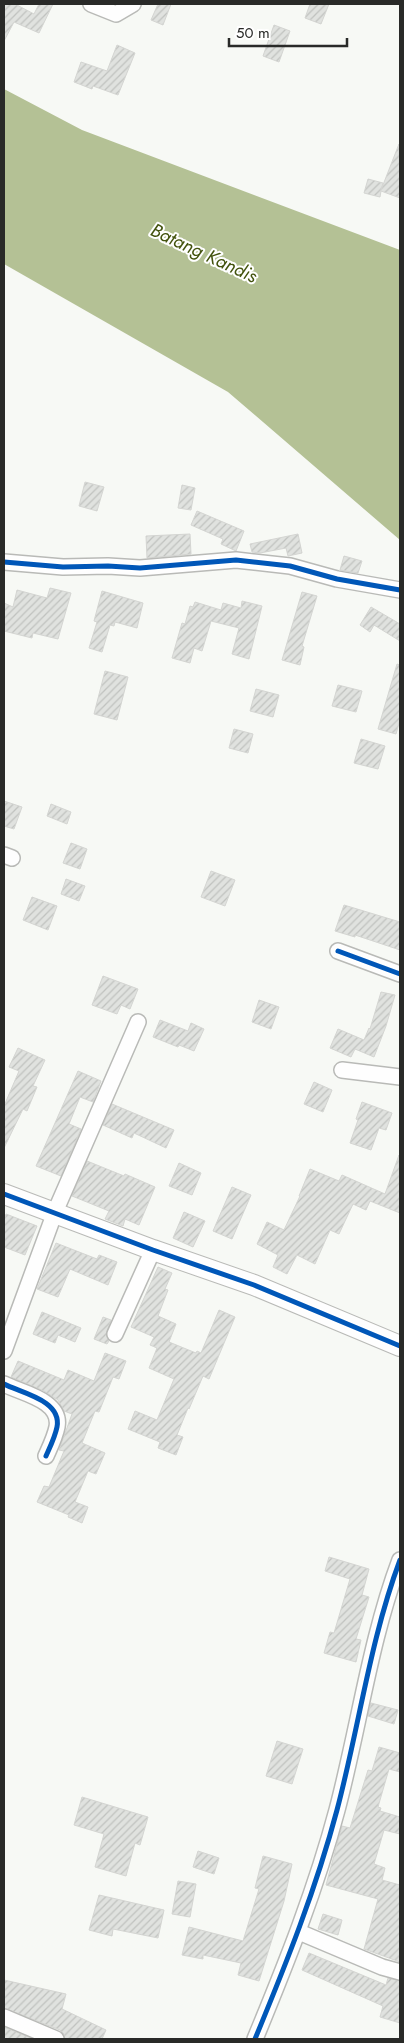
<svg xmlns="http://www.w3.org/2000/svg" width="404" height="2043" font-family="Jost,sans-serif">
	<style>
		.water { fill: #b4c195 }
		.building { fill: url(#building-hatch); stroke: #d4d5d2 }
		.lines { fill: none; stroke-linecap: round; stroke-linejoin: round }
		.minor-casing { stroke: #b9bab7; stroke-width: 18 }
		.tertiary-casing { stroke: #b9bab7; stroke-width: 22 }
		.minor { stroke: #fefefe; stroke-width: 15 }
		.tertiary { stroke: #fefefe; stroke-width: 20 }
		.cycleway-casing { stroke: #fff; stroke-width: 8 }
		.cycleway { stroke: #0057b8; stroke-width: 5 }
		.labels { text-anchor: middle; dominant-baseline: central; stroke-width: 4; stroke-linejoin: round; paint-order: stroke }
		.water-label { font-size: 19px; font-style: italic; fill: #43530e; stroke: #fff }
	</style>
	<defs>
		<pattern id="building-hatch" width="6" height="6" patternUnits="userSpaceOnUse" patternTransform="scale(1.25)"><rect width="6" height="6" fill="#e0e2df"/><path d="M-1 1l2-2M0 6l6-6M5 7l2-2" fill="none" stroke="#c0c2bf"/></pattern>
	</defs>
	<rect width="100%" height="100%" fill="#f7f9f5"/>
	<polygon class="water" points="4,89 82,130 400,250 400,540 228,392 4,264"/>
	<g class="building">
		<polygon points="4,4 15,4 34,14 39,4 53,4 39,33 14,22 4,41"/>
		<polygon points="158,4 171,4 163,25 151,20"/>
		<polygon points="310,4 329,4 321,24 305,18"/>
		<polygon points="274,25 290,31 279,62 263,56"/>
		<polygon points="117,45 135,53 118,95 93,86 92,89 74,82 81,62 107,71"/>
		<polygon points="399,144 400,198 381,191 380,197 364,193 368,179 383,183 381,190"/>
		<polygon points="85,482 104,487 97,511 79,506"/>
		<polygon points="182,485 195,488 191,510 178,508"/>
		<polygon points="197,511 244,531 236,551 221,544 223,539 191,525"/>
		<polygon points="190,534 191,554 147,558 146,536"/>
		<polygon points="298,534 302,553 288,556 286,548 260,553 252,552 250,544"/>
		<polygon points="344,556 362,561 358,573 340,570"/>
		<polygon points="50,588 71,593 58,639 33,633 32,638 4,631 4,603 13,607 17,590 47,598"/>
		<polygon points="102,591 143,603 137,628 115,622 114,626 110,625 102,652 89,648 97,622 94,621"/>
		<polygon points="302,592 317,596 302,646 304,647 300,665 282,660"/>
		<polygon points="242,601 262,606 249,659 232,654 239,628 211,621 202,651 194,648 190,663 172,658 182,623 185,624 190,606 193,607 195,602 221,610 223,603 241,608"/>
		<polygon points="371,607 400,624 400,641 374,625 370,632 360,625"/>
		<polygon points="397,664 400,665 400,720 396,734 378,729"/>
		<polygon points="105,671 128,677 117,720 94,714"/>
		<polygon points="338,685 362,691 356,712 332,706"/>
		<polygon points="256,689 279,695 273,717 250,711"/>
		<polygon points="234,729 253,734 248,753 229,748"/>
		<polygon points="361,739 385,746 378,769 354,763"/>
		<polygon points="4,801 22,807 14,829 4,826"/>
		<polygon points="51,804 71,812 67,824 47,816"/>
		<polygon points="71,843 87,849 80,869 63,863"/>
		<polygon points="211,871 235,880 225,906 201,897"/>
		<polygon points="66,879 85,886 79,901 61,894"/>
		<polygon points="32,897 57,906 48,930 23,920"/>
		<polygon points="344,905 400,922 400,950 355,935 355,937 335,931"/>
		<polygon points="103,976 138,989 130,1009 121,1005 117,1014 92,1005"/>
		<polygon points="381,992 395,995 386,1026 374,1057 355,1049 351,1057 330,1048 338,1029 364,1040 369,1028 370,1029"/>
		<polygon points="259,1000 279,1007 271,1029 252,1022"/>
		<polygon points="160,1020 188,1031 191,1023 204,1029 194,1051 179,1045 178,1047 153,1037"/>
		<polygon points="18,1048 45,1060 33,1086 37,1087 27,1111 23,1109 4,1148 4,1106 19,1071 9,1067"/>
		<polygon points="78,1071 101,1081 93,1102 80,1097 69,1124 81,1129 61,1176 36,1166"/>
		<polygon points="314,1082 332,1090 323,1112 304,1104"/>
		<polygon points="362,1102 392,1113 386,1130 379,1128 371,1150 350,1143 358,1120 356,1119"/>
		<polygon points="112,1104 174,1130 166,1148 134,1133 132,1138 103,1125"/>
		<polygon points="399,1155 400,1213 370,1201 366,1210 353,1204 339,1234 330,1230 315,1264 297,1255 287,1274 273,1267 278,1255 257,1244 267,1222 284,1230 300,1196 299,1196 310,1169 339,1181 342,1175 385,1194"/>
		<polygon points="87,1161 124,1176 125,1174 155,1187 139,1225 125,1219 123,1226 105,1219 109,1211 72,1196"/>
		<polygon points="179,1163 201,1173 192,1195 169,1186"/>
		<polygon points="232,1187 251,1195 232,1239 213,1231"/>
		<polygon points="184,1212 205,1221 193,1247 173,1238"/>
		<polygon points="6,1214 37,1226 25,1255 4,1247 4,1221"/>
		<polygon points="56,1243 97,1259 99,1255 117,1262 108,1285 70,1269 58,1297 37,1289"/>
		<polygon points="158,1267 172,1273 165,1289 168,1290 158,1316 176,1324 169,1342 196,1353 197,1351 201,1353 219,1310 235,1317 209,1379 203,1376 189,1409 188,1408 177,1435 183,1437 176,1455 158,1448 160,1442 128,1429 135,1411 157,1420 174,1379 149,1368 157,1348 150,1345 154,1337 131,1327"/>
		<polygon points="42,1312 81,1328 75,1342 58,1335 55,1343 33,1334"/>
		<polygon points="103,1317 111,1320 106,1334 109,1341 107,1344 94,1339"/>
		<polygon points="105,1353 126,1361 119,1379 113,1377 99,1412 95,1411 82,1443 105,1453 96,1474 88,1471 75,1502 88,1507 82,1523 68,1517 69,1515 37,1502 44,1486 49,1487 64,1451 59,1450 72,1414 64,1411 58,1400 44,1391 11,1377 18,1361 64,1380 68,1370 94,1381"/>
		<polygon points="329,1557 369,1569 362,1595 369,1597 356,1639 361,1640 356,1662 324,1653 330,1632 334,1633 350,1579 325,1571"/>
		<polygon points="371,1703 398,1710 394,1724 368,1716"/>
		<polygon points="277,1741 303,1749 292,1784 266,1776"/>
		<polygon points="379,1747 400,1753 400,1772 389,1769 378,1807 381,1808 380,1811 400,1817 400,1834 384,1830 374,1864 385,1868 382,1880 400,1885 400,1962 364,1949 378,1899 326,1885 342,1826 350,1828 368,1770 372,1771"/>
		<polygon points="82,1797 148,1817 140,1845 135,1843 126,1876 95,1867 104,1834 74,1825"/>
		<polygon points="198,1851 219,1858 214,1874 193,1867"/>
		<polygon points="263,1856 292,1864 284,1901 259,1981 238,1975 241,1963 203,1955 203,1959 182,1955 189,1927 243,1941 259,1889 255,1888"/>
		<polygon points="178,1881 196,1884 190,1917 172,1914"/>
		<polygon points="99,1895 164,1910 158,1938 113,1929 112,1936 89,1930"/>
		<polygon points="323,1914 342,1920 338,1935 318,1929"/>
		<polygon points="309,1953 386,1985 388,1978 400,1981 400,2023 380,2017 383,2006 302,1970"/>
		<polygon points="4,1980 66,1994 62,2009 106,2030 102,2039 65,2039 64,2034 60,2030 4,2008"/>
		<polygon points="4,2027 33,2039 4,2039"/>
	</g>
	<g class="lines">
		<defs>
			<g id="minor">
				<polyline points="91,4 116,14 133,4"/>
				<polyline points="4,562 63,567 108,566 140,568 236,560 290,566 337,579 400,590"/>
				<polyline points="4,855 12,858"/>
				<polyline points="338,951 400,974"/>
				<polyline points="342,1070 400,1077"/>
				<polyline points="115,1334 153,1250"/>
				<polyline points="4,1351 55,1212 138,1022"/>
				<path d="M4 1384C21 1393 62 1400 57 1427 55 1437 50 1447 46 1456"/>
				<polyline points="299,1932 382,1967 400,1972"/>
				<polyline points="4,2017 56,2039"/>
				<path d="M255 2039C286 1964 316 1889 337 1810 359 1727 370 1640 400 1560"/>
			</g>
			<polyline id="tertiary" points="4,1194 153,1250 254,1285 400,1346"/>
		</defs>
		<use href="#minor" class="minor-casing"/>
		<use href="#tertiary" class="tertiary-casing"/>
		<use href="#minor" class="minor"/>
		<use href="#tertiary" class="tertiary"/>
		<defs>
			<g id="cycleway">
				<polyline points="4,562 63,567 108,566 140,568 236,560 290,566 337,579 400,590"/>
				<polyline points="338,951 400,974"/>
				<polyline points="4,1194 153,1250 254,1285 400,1346"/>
				<path d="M4 1384C21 1393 62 1400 57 1427 55 1437 50 1447 46 1456"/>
				<path d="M255 2039C286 1964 316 1889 337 1810 359 1727 370 1640 400 1560"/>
			</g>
		</defs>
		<use href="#cycleway" class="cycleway-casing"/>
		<use href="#cycleway" class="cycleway"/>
	</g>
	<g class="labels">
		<g class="water-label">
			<text transform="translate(204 253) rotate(25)">Batang Kandis</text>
		</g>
	</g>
	<rect width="404" height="2043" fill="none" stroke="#292a28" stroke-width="10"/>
	<path d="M229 38v8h118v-8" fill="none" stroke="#292a28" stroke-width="2.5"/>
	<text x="236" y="38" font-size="15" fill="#292a28" stroke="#ffffff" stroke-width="4" paint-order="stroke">50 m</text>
</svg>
